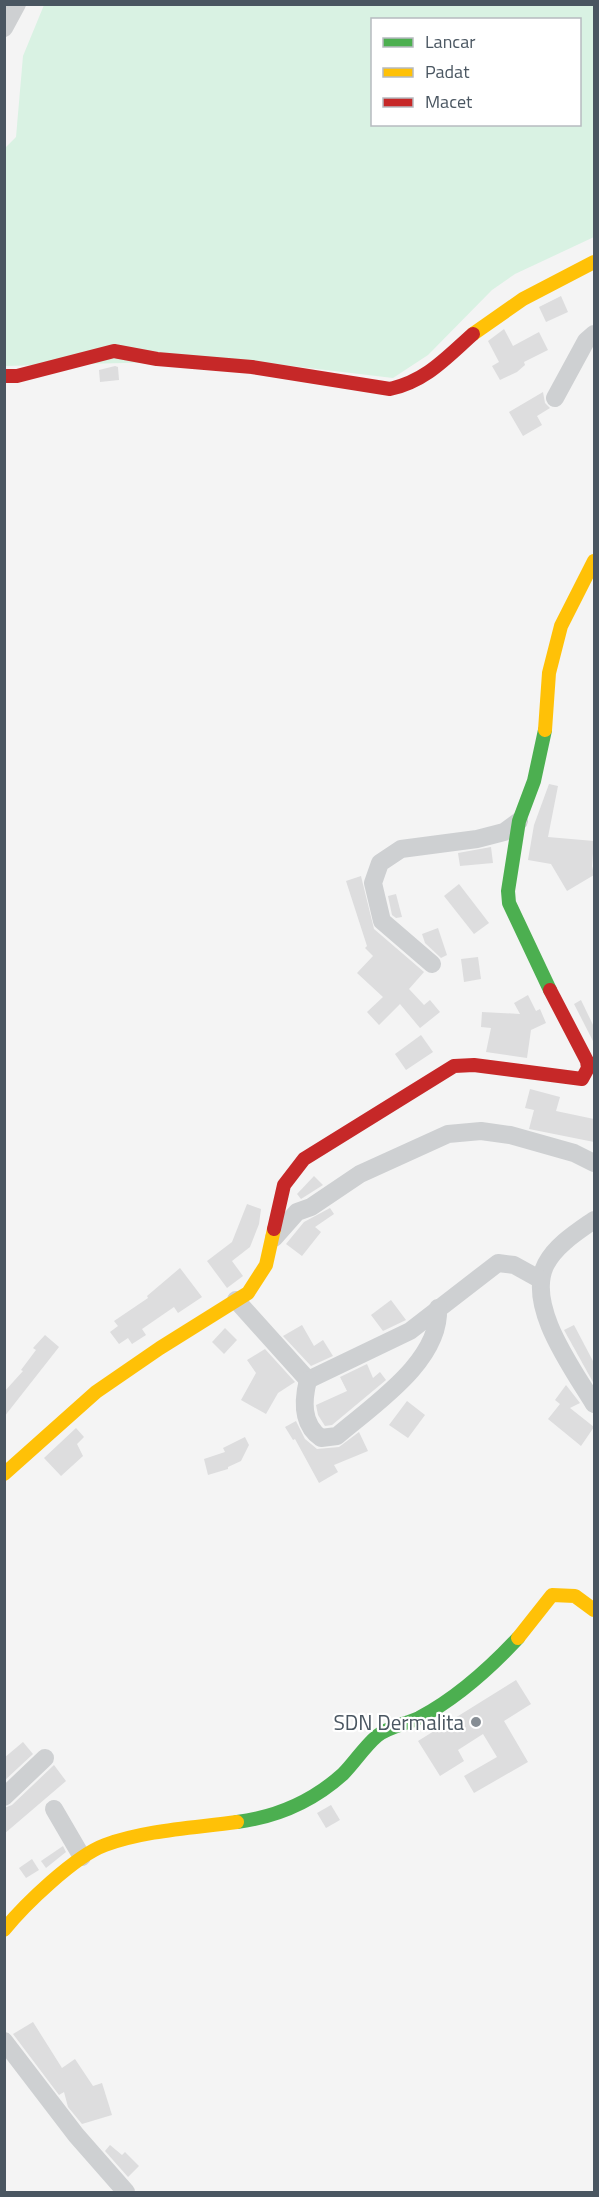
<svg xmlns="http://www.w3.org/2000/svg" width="599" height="2197" font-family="'Titillium Web',sans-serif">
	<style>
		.green { fill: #d9f2e3; fill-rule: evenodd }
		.building { fill: #ddddde }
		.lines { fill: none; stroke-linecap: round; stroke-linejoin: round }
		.street { stroke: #ced0d2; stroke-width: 18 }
		.fast { stroke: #4caf50; stroke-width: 14 }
		.slow { stroke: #ffc107; stroke-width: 14 }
		.jam { stroke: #c62828; stroke-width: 14 }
		.poi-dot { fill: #868d94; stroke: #fff; stroke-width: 2 }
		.labels { text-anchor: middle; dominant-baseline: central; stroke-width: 4.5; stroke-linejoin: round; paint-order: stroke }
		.poi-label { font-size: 21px; fill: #4a5661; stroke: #fff; text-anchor: end }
	</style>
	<rect width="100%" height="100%" fill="#f4f4f4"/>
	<path class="green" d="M44 5H594V237L515 274 492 290 428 355 393 378 242 360 5 366V148L16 137 23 56ZM372 20H580V124H372Z"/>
	<g class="building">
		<polygon points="561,296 568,312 546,322 539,307"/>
		<polygon points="504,329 513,346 539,332 548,350 524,362 525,365 517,372 500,380 492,366 499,362 488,341"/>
		<polygon points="115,366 118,367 119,380 100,382 99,370"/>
		<polygon points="543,392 545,403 550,408 537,416 542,425 523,436 509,412"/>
		<polygon points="549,784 558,786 548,837 594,841 592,866 594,875 567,891 551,864 528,860 534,825"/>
		<polygon points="491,847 493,863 460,866 458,853"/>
		<polygon points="361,876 374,929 424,972 409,989 424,1005 430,1000 440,1012 420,1028 400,1004 379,1025 367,1012 383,997 357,973 373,956 365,948 367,946 346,881"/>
		<polygon points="459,884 489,923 474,934 444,896"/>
		<polygon points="396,894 402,917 396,918 392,915 388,896"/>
		<polygon points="438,928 447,955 441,958 425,943 422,934"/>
		<polygon points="478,957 481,979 464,982 461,959"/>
		<polygon points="528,995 536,1011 540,1009 546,1023 531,1030 527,1058 486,1052 491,1028 481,1027 482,1012 520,1014 514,1003"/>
		<polygon points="581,1000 594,1027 594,1043 574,1004"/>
		<polygon points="421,1035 433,1052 406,1070 395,1054"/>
		<polygon points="530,1089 560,1097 556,1111 594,1119 594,1142 529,1129 534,1110 525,1108"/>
		<polygon points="314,1176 323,1185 301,1199 297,1194"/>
		<polygon points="247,1204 261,1209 259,1224 250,1247 232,1261 243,1276 227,1288 207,1261 232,1242"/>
		<polygon points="330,1208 334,1214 315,1227 321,1232 302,1256 286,1244 304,1222"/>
		<polygon points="180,1268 202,1297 178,1313 174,1307 142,1329 146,1335 132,1344 128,1338 119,1344 110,1332 118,1326 114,1321 148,1298 147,1296"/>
		<polygon points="391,1300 406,1320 383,1331 371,1315"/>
		<polygon points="302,1325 314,1346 323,1340 333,1356 311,1366 283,1336"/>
		<polygon points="574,1325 594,1363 594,1384 564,1330"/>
		<polygon points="225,1328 237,1340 224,1354 212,1342"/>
		<polygon points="45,1335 59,1347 4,1417 4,1392 23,1371 21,1370 36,1350 33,1348"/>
		<polygon points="265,1349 295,1382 278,1393 266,1414 241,1400 256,1373 247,1360"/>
		<polygon points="367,1364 373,1378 380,1372 386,1380 332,1425 325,1426 318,1415 316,1405 347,1391 340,1377"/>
		<polygon points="566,1385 580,1403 570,1408 594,1427 581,1446 548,1419 560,1404 555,1400"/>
		<polygon points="407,1401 425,1415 408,1438 389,1425"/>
		<polygon points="296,1421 305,1439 317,1449 339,1447 359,1432 368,1451 334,1465 338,1472 319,1483 295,1439 293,1440 285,1427"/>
		<polygon points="76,1428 84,1437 77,1444 83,1456 61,1476 44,1458"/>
		<polygon points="245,1437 249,1445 241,1461 228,1467 228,1469 208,1475 204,1459 225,1452 223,1448"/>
		<polygon points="516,1680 531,1704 504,1721 528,1762 474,1793 464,1776 497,1757 483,1734 458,1750 464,1761 440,1776 418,1741"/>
		<polygon points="23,1742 33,1754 4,1781 4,1758"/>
		<polygon points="54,1765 66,1781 4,1834 4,1808 12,1805"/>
		<polygon points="331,1805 340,1820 326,1828 317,1813"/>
		<polygon points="63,1846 66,1852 46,1868 41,1861"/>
		<polygon points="32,1859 39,1870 26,1878 19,1868"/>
		<polygon points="33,2022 62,2068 75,2059 93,2086 102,2083 112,2115 82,2124 68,2107 64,2092 59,2095 13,2034"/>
		<polygon points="110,2145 122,2155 125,2152 139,2166 128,2177 105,2151"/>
	</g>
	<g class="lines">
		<g class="street">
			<polyline points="4,28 17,4"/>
			<polyline points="555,398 586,341 594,334"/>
			<polyline points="432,964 382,921 373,883 380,863 401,849 477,839 504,832 519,821"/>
			<path d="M594 1220C577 1232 556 1245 546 1264 525 1305 573 1369 594 1404"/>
			<polyline points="274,1238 297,1212 311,1207 360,1174 448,1134 481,1131 510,1135 574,1153 594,1163"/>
			<polyline points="236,1300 308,1380 410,1331 498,1263 514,1265 541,1280"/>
			<path d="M308 1380C303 1400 301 1424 321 1438L337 1436C373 1405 441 1361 438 1308"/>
			<polyline points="4,1797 45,1758"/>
			<polyline points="54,1809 82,1857"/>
			<polyline points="4,2041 76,2135 126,2192"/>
		</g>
		<g class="fast">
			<polyline points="545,730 534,781 519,821 508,891 509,903 550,990"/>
			<path d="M237 1822C276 1817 313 1801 343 1774 355 1762 364 1747 377 1736 388 1727 406 1724 419 1718 457 1698 489 1669 518 1638"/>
		</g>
		<g class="slow">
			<polyline points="473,334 523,299 594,262"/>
			<polyline points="545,730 549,673 561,626 594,561"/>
			<polyline points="4,1474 96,1392 160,1348 248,1293 266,1265 274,1229"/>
			<polyline points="518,1638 552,1595 575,1596 594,1610"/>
			<path d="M4 1930C24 1905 75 1856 105 1845 146 1830 194 1828 237 1822"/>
		</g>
		<g class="jam">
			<path d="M4 376H17L114 351 157 359 252 367 390 389C426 381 446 358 473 334"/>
			<polyline points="274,1229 284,1185 304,1159 454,1066 474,1065 582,1079 588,1068 587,1061 550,990"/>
		</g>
	</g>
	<circle class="poi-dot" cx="476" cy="1722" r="6"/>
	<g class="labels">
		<g class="poi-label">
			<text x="464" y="1722">SDN Dermalita</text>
		</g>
	</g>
	<rect width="599" height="2197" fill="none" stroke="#4a5661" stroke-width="12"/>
	<rect x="371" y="18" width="210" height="108" fill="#ffffff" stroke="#b7bbc0" stroke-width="1.5"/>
	<rect x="383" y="38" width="30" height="9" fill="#4caf50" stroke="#b7bbc0" stroke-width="1.5"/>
	<text x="425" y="48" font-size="18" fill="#4a5661">Lancar</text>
	<rect x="383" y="68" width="30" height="9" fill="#ffc107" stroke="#b7bbc0" stroke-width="1.5"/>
	<text x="425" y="78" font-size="18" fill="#4a5661">Padat</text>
	<rect x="383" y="98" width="30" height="9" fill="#c62828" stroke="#b7bbc0" stroke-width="1.5"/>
	<text x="425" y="108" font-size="18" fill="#4a5661">Macet</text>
</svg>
